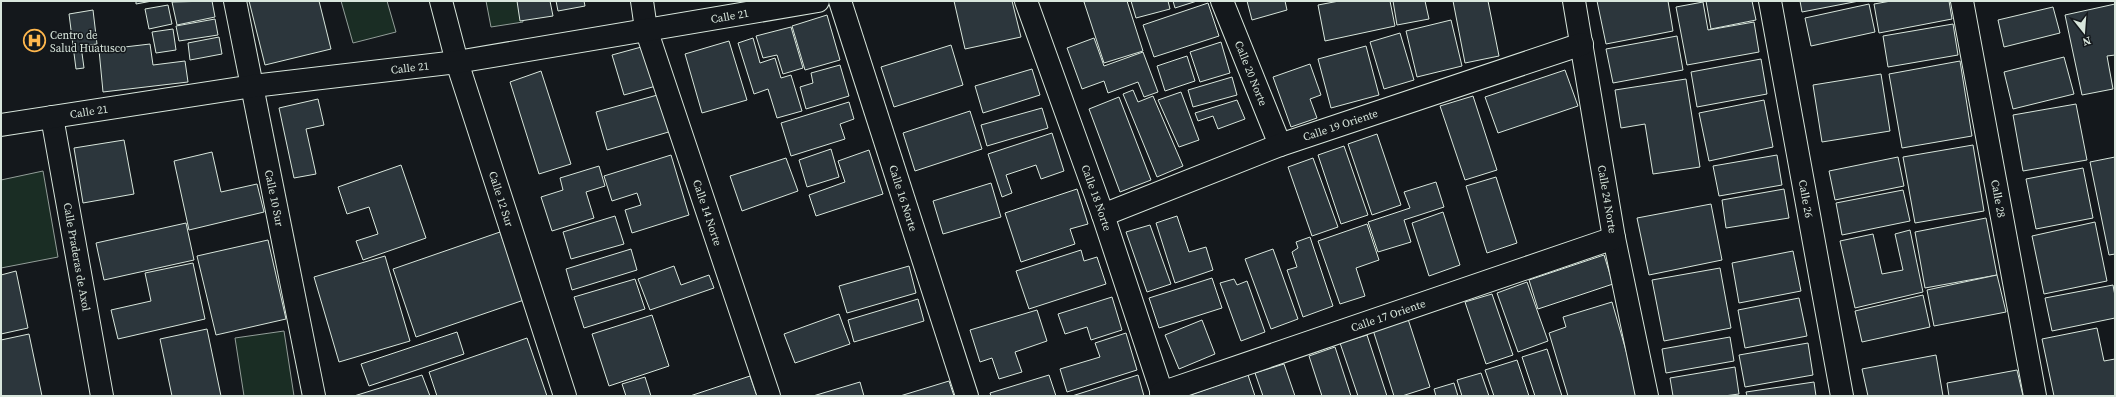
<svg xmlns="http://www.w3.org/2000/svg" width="2116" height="397" font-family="'Source Serif 4',serif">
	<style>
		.green { fill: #1a2d24; stroke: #939e99 }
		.building { fill: #2c363c; stroke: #d8e6dc }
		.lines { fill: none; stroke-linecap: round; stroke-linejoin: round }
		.minor-casing { stroke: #d8e6dc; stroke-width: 24 }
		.minor { stroke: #14181c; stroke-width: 22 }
		.labels { text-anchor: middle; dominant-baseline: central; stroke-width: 3; stroke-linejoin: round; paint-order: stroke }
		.street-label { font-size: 11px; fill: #d8e6dc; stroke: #14181c }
		.poi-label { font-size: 11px; fill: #d8e6dc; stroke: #14181c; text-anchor: start }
	</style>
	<rect width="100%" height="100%" fill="#14181c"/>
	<g class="green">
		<polygon points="341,1 387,1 396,32 353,43"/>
		<polygon points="486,1 519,1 523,22 491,27"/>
		<polygon points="43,171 58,257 1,268 1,180"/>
		<polygon points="284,331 294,396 244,396 235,338"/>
	</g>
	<g class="building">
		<polygon points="136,1 152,1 136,4"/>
		<polygon points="212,1 215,17 177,25 172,2"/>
		<polygon points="249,1 319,1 331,49 265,65"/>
		<polygon points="517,1 550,1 553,16 520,21"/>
		<polygon points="556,1 584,1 585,6 558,11"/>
		<polygon points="954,1 1012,1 1021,37 965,49"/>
		<polygon points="1087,1 1127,1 1143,51 1104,63 1084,2"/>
		<polygon points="1131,1 1168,1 1170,9 1136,18"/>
		<polygon points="1173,1 1197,1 1175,8"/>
		<polygon points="1247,1 1285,1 1287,10 1252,20"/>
		<polygon points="1339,1 1390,1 1395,26 1325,41 1318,5"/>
		<polygon points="1393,1 1425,1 1429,19 1397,25"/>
		<polygon points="1453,1 1488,1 1499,56 1465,63"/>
		<polygon points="1597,1 1668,1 1673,31 1606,44"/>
		<polygon points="1706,1 1752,1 1756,20 1711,29"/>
		<polygon points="1800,1 1859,1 1802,12"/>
		<polygon points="1891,1 1949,1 1952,19 1879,33 1874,4"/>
		<polygon points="1703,2 1708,30 1754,22 1759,52 1687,65 1676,7"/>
		<polygon points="1208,3 1219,36 1154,57 1143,25"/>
		<polygon points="1869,4 1875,32 1811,46 1805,18"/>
		<polygon points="2115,4 2115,55 2107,56 2113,89 2082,95 2065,15"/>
		<polygon points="168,5 172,24 149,29 145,9"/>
		<polygon points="2053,7 2060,33 2004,47 1998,20"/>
		<polygon points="93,10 97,44 81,46 84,68 76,69 69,14"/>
		<polygon points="827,15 840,60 805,70 792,26"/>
		<polygon points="215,19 218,35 179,41 176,26"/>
		<polygon points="1451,20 1462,66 1417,77 1406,31"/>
		<polygon points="1953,24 1958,55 1888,67 1883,36"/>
		<polygon points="791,27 803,68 783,74 777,55 763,58 756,36"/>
		<polygon points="173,29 176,50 156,53 152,32"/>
		<polygon points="1400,33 1414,80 1384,89 1370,42"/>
		<polygon points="1677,36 1683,70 1613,83 1606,49"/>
		<polygon points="219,37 222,54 190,60 188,43"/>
		<polygon points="753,38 760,63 775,58 781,78 791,75 802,111 777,118 768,89 754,94 738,43"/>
		<polygon points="1094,38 1104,66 1143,52 1158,92 1144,97 1138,82 1108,93 1104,81 1082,89 1067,48"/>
		<polygon points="729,41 747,100 702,113 685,54"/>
		<polygon points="1221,42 1230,73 1200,82 1190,52"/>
		<polygon points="150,44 153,65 185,61 188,82 103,92 99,50"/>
		<polygon points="951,45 963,85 894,107 881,67"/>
		<polygon points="645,46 656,86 624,95 612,55"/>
		<polygon points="1366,46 1379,95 1331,108 1318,59"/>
		<polygon points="1187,56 1195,81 1165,91 1157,66"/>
		<polygon points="2064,57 2074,94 2013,109 2004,72"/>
		<polygon points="1761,59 1767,94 1697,107 1691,72"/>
		<polygon points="1960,61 1972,136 1902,148 1889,74"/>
		<polygon points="1310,64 1321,95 1310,99 1317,118 1291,127 1273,77"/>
		<polygon points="840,65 849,96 806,109 800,87 813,83 811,73"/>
		<polygon points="1032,69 1040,95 983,113 975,86"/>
		<polygon points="1565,70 1578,106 1498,133 1485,97"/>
		<polygon points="541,71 571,164 539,174 510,82"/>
		<polygon points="1881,74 1890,131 1822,142 1813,85"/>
		<polygon points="1232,77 1237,95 1193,107 1188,90"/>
		<polygon points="1686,79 1700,167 1653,174 1645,124 1621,128 1615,90"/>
		<polygon points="1133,90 1138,102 1153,96 1183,166 1157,177 1123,94"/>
		<polygon points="1181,92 1199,140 1179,147 1158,100"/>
		<polygon points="661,94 672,131 607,150 596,112"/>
		<polygon points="1473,96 1497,170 1465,180 1440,106"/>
		<polygon points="1119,97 1151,180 1120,192 1089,109"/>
		<polygon points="318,99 324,125 306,129 316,174 294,178 279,108"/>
		<polygon points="1237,100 1245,119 1218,129 1213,116 1198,121 1195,113"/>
		<polygon points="1764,100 1773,147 1709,161 1699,113"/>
		<polygon points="849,102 854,119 840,124 845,139 791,156 781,123"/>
		<polygon points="2076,104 2087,160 2023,171 2013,115"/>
		<polygon points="1042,108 1048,128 987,146 981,125"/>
		<polygon points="970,111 982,149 915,171 903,133"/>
		<polygon points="1052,133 1064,171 1041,179 1036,165 1006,175 1012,193 1002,197 988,154"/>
		<polygon points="1377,134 1401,205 1372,215 1348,144"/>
		<polygon points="124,140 134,194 83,203 74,148"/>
		<polygon points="1973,145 1984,211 1915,223 1903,157"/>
		<polygon points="1344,146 1368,215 1341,224 1318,155"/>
		<polygon points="831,149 839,177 807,187 799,160"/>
		<polygon points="869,150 883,194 816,216 809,195 845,182 838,161"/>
		<polygon points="212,152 221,192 257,184 264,212 189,230 174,161"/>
		<polygon points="671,155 689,215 632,233 625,210 641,205 637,193 612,201 604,176"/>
		<polygon points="1777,155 1782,185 1719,196 1713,166"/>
		<polygon points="1898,157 1904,186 1835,200 1829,171"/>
		<polygon points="2115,157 2115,254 2109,255 2090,162"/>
		<polygon points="786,158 798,191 742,211 730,176"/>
		<polygon points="1313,158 1338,227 1312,236 1288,167"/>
		<polygon points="401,165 426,238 363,260 356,241 378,234 369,207 347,214 338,187"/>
		<polygon points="599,166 605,186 586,192 594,218 552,231 541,197 563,190 560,178"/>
		<polygon points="2083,168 2093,218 2036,229 2026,179"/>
		<polygon points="1496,177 1517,243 1487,253 1466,186"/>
		<polygon points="1436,182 1444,207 1404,220 1411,242 1378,252 1368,222 1410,208 1404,192"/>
		<polygon points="991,183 1001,217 943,234 933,201"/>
		<polygon points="1077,189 1088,224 1070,229 1075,244 1021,262 1005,213"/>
		<polygon points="1784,189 1789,218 1726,228 1722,200"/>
		<polygon points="1903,190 1910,221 1842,235 1836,203"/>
		<polygon points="1711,204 1722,260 1649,275 1637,218"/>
		<polygon points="1443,212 1460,265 1429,276 1412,223"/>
		<polygon points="615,216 624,244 571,259 563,232"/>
		<polygon points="1177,216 1189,252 1206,247 1213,270 1175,283 1156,223"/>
		<polygon points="1986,218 1997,275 1925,288 1915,232"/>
		<polygon points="2095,222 2107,281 2044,294 2032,236"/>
		<polygon points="186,223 194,260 104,280 96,243"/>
		<polygon points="1367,224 1379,260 1356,268 1365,296 1340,304 1318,241"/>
		<polygon points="1150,225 1171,284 1147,292 1126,232"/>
		<polygon points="1910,230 1923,292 1855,308 1840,241 1873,234 1882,274 1903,270 1895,234"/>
		<polygon points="500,232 524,300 416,337 393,269"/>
		<polygon points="1310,237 1333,306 1303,317 1287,270 1297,267 1292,252 1298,248 1296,242"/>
		<polygon points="268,240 286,319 216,335 197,256"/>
		<polygon points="631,249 637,270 572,290 566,269"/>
		<polygon points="1273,249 1298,319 1271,329 1245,259"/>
		<polygon points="1081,250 1084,261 1097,257 1106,284 1029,309 1016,271"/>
		<polygon points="1793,251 1801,291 1739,303 1732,263"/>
		<polygon points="1604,255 1613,284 1538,309 1529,280"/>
		<polygon points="385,256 410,341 339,362 314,277"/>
		<polygon points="193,263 205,319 118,339 111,310 151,301 145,273"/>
		<polygon points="674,266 681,285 709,275 714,288 650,310 638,279"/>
		<polygon points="909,266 916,293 847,313 839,286"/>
		<polygon points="1720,268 1731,328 1664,341 1652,280"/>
		<polygon points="16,271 28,328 1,334 1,275"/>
		<polygon points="1997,275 2006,312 1934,326 1927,290"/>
		<polygon points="1212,278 1222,308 1159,328 1149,298"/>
		<polygon points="635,279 645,309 584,328 574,297"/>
		<polygon points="1234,279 1237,285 1247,281 1265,332 1241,341 1220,283"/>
		<polygon points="1527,282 1548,341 1518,352 1497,293"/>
		<polygon points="2113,285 2115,296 2115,318 2052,331 2045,298"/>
		<polygon points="1492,294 1513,355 1486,364 1465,302"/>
		<polygon points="1923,295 1930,327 1862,342 1855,311"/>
		<polygon points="1112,297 1122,330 1091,340 1087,327 1065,334 1058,314"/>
		<polygon points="1799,298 1807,336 1745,348 1738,310"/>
		<polygon points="918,299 924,321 854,342 848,320"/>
		<polygon points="1612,302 1639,396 1568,396 1549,333 1566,327 1563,317"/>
		<polygon points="1037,310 1047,341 1015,352 1022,372 999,379 992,358 980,362 970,330"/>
		<polygon points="839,314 850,344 795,363 784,334"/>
		<polygon points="652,315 669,366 609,386 592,334"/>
		<polygon points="1408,319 1430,387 1402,396 1394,396 1373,330"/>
		<polygon points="1202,320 1215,354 1179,369 1165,335"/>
		<polygon points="2097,328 2104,361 2115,359 2115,396 2054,396 2042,339"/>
		<polygon points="207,329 221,396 172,396 160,339"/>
		<polygon points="457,332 464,354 369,386 361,364"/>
		<polygon points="1126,333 1137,370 1067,392 1060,369 1100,357 1095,343"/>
		<polygon points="29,334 42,396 1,396 1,340"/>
		<polygon points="1367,335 1387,396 1358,396 1340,343"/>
		<polygon points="1730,337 1734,361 1666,373 1662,349"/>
		<polygon points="527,338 547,396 437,396 429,372"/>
		<polygon points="1808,343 1813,375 1745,387 1739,355"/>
		<polygon points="1335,347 1351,396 1322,396 1309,356"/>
		<polygon points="1547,349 1562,396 1535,396 1522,357"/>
		<polygon points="1936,355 1943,396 1868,396 1862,369"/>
		<polygon points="1517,360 1529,396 1494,396 1485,370"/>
		<polygon points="1284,364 1295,396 1263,396 1255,373"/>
		<polygon points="1735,367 1739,394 1724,396 1673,396 1670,378"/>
		<polygon points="2017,370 2023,396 1949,396 1947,383"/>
		<polygon points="1481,373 1489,396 1462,396 1457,380"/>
		<polygon points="422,375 430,396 354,396"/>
		<polygon points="1049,375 1056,396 991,396 990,393"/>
		<polygon points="1138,375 1144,396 1072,396"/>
		<polygon points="1248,375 1255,396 1187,396"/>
		<polygon points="750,376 757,396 690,396"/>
		<polygon points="645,377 651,396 626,396 622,384"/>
		<polygon points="949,381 954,396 900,396"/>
		<polygon points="860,382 864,396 813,396"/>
		<polygon points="1814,382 1816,396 1747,396 1746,392"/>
		<polygon points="1454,383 1458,396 1436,396 1434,389"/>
	</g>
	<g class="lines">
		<defs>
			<g id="minor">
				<path id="s1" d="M235 1 314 396"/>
				<path id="s2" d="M441 1 457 62 565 396"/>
				<path id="s3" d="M642 1 646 29 769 396"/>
				<path id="s4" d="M840 1 967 396"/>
				<path id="s5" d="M1026 1 1103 215 1163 396"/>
				<path id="s6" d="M1222 1 1280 145"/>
				<path id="s7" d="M1574 1 1614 238 1647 396"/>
				<path id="s8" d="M1770 1 1842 396"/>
				<path id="s9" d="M1962 1 2035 396"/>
				<path id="s10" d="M52 117 102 396"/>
				<path id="s11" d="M1 125 253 86 457 62 818 1"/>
				<path id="s12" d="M1103 215 1280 145 1582 44"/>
				<path id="s13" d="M1161 393 1614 238"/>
			</g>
		</defs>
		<use href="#minor" class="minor-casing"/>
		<use href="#minor" class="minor"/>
	</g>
	<defs>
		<symbol id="hospital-ring" viewBox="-11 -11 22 22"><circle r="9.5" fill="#14181c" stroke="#ffb74d" stroke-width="1.5"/><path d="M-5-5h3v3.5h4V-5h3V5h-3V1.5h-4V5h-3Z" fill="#ffb74d"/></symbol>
	</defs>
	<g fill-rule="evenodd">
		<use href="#hospital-ring" x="22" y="28" width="25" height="25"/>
	</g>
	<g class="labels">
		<g class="street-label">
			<text stroke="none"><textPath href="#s11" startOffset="737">Calle 21</textPath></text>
			<text stroke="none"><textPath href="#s11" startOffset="413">Calle 21</textPath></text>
			<text stroke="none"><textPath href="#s6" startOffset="78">Calle 20 Norte</textPath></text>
			<text stroke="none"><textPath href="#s11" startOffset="89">Calle 21</textPath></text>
			<text stroke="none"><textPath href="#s12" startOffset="254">Calle 19 Oriente</textPath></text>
			<text stroke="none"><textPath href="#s1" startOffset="201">Calle 10 Sur</textPath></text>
			<text stroke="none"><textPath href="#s4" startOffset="207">Calle 16 Norte</textPath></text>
			<text stroke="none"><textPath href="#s5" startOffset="209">Calle 18 Norte</textPath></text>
			<text stroke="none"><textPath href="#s8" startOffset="201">Calle 26</textPath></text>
			<text stroke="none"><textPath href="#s9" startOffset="201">Calle 28</textPath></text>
			<text stroke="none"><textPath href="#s2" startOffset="207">Calle 12 Sur</textPath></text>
			<text stroke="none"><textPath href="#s7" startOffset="201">Calle 24 Norte</textPath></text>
			<text stroke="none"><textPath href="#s3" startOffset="222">Calle 14 Norte</textPath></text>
			<text stroke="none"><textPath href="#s10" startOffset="142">Calle Praderas de Axol</textPath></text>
			<text stroke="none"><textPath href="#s13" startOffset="240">Calle 17 Oriente</textPath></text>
		</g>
		<g class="poi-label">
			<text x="50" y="35">Centro de<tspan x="50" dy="13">Salud Huatusco</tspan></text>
		</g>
	</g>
	<rect width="2116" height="397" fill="none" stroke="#d8e6dc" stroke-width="4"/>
	<g transform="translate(2084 32) rotate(163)" stroke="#14181c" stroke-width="3" paint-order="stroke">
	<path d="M0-3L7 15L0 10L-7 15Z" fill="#d8e6dc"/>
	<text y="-6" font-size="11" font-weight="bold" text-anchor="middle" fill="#d8e6dc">N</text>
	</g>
</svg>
